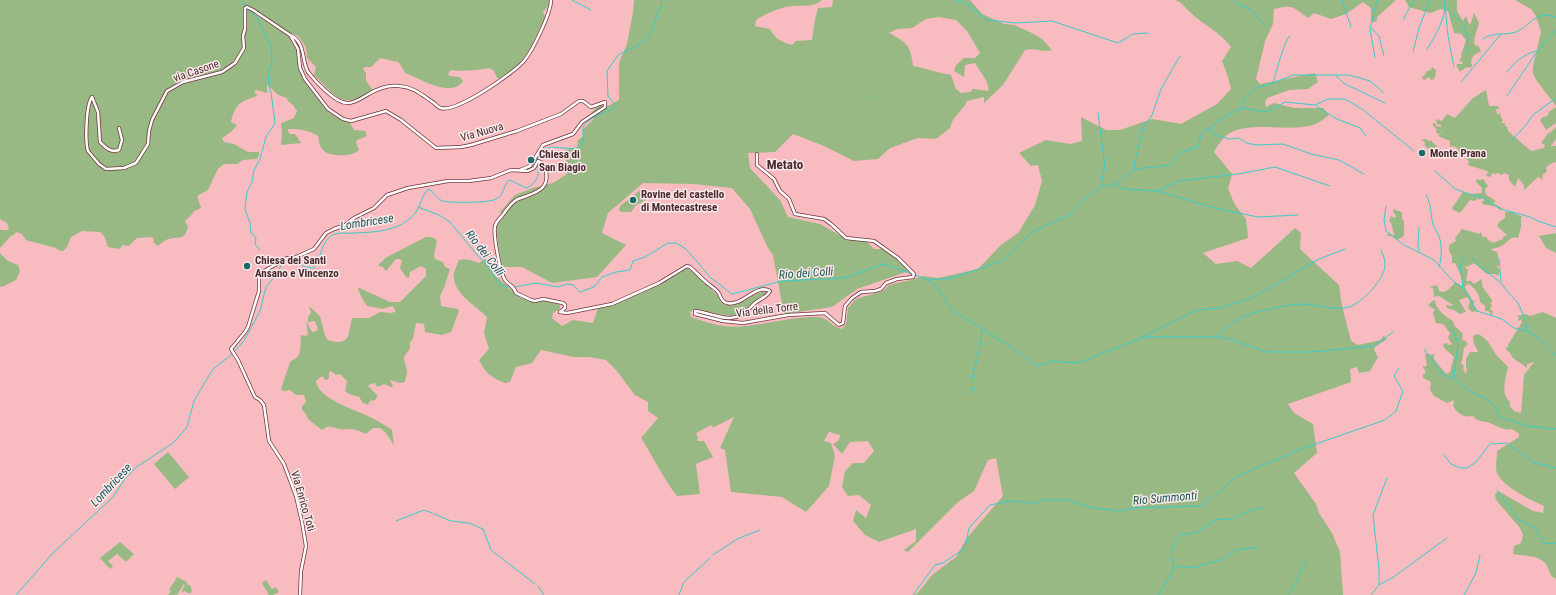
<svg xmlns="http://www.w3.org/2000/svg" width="1556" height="595" font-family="'Roboto Condensed',sans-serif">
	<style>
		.green { fill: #99b984; fill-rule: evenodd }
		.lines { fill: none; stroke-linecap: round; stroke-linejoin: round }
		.stream { stroke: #39cdca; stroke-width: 1 }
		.minor-casing { stroke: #72343c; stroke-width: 4 }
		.minor { stroke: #fff; stroke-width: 2.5 }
		.poi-dot { fill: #1e6a69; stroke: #fae9ea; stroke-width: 1.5 }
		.labels { text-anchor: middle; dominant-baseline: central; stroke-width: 3; stroke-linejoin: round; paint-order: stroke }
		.street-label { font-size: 11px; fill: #472a2d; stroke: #fae9ea }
		.poi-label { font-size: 11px; font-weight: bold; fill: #472a2d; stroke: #fae9ea; text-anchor: start }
		.water-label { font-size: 12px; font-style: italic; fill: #1c5756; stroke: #fae9ea }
		.quarter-label { font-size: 13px; font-weight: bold; fill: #472a2d; stroke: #fae9ea }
	</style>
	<rect width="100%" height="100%" fill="#f8bbc0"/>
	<g class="green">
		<path d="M0 0H549L548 6 543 12 545 17C532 44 527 63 500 78H497L494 71 490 68C477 70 464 72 451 70L448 74 449 76 460 77 463 81C451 99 420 78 405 73L400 64 398 62 380 58 371 67H365L363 69 366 73V81L373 90C342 109 339 99 316 77L314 75 316 67 307 58 306 47 299 37 296 35 290 34 288 36 297 52 299 67 305 82 328 112 336 117 350 123 354 130 365 131 367 136 357 140 356 142 359 150C353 157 329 157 323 150 319 145 319 142 318 136 309 130 299 129 288 129V131L290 134H295L301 143 281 145 282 132 281 123 294 118 297 111 293 105 288 101 287 98 278 95 267 84V93L256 90 254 93 257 94V96C241 101 235 104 231 122L237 125 231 132 222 138 224 142 234 144 248 152H259V155L257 159 243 160 237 164H224L218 169 208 190 197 196 201 208 194 211C192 216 187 218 185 222L188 226C185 243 177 235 166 240 163 241 161 244 158 246L154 243 153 238 152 237 137 238 129 246 123 245 119 249 108 247 104 236 100 232 82 231 71 237 67 247 63 251 58 250 56 248 26 240 22 234 17 232 10 237 0 248V230H9L7 223 0 219Z"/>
		<path d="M634 0H822C812 9 798 4 785 7 775 10 765 14 756 20L755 26 770 29C775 39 782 42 792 45L796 41 812 40 815 19 818 8 832 7 833 0H970L982 14 1004 24 1014 25 1030 32 1042 39 1052 50C1043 53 1034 47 1025 50L1003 85 984 103V97L967 101C963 111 952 116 950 128L936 139 918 138 890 148 878 159 854 161 824 146 793 134 775 152 748 153 750 168 780 200 788 217 820 224 841 236 866 241 874 249H883L903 264 909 271 857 289 832 307 784 314 773 255 768 248 750 209 732 188 693 184 643 183 608 213 602 233 626 245 597 277 552 283 522 267H502L496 231 498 220 503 217 500 212 515 195 533 188 553 183 567 174 565 150 577 147 578 140 583 137V129L594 119 591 113 599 105 608 106 619 100V63L627 44 633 12ZM939 17 956 20 967 31 980 53 975 58H964L956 65 954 71 964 77 965 65 975 63 987 82 989 91 973 89 970 92 961 93 956 89 951 75C938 73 925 68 913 66 911 45 906 42 889 33L897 29 912 28 926 19Z"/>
		<path d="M1175 0H1396L1377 17V21L1371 23V8L1363 2 1346 14 1331 19 1314 13 1308 18C1293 7 1293 4 1274 9L1273 24 1265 41 1256 79 1260 84 1315 73 1318 82 1308 89 1289 90 1267 98 1265 103 1266 107 1274 103 1294 108H1323L1329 115C1325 118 1320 122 1316 124 1290 133 1256 121 1232 132 1224 135 1218 145 1214 152L1232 174 1228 189 1235 205 1246 219 1248 238 1203 253 1216 264 1237 261 1251 268 1295 228 1301 233 1300 249 1339 285 1342 306 1351 341 1358 345 1381 340 1383 336 1387 339 1375 347 1374 350 1378 357 1370 371 1359 373 1357 367 1350 369 1351 382 1288 404 1294 413 1313 424 1317 453 1294 473 1316 504 1319 513 1332 533 1340 552 1343 595H914L918 593 932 575 956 557 967 538 1003 496 996 458 988 460 974 491 958 502 908 552 904 550 916 541V529L879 542 865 535 853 521 856 510 866 518 871 505 859 495 848 496 842 487 845 471 853 463H864L874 451 868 441 850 442 842 454 833 444C837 442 840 440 840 435L829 432 824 441 831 443 835 456 829 486 806 512 782 497 731 492 725 450 720 448 734 417 712 428 713 426 711 425 696 433 698 438 697 441H704L713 457 696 464 700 494 677 496C663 478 654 458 641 438L658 418 648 411V402L635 395 616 370 606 360 589 357H574L541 350 532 363 516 367 510 382 505 383C492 378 485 373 479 360L489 349 484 333 487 317C476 306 452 293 454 275 454 271 457 265 459 260 466 258 472 261 479 263L485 259 488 260 493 273 519 297 535 302 543 301 560 304V309L553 313 552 318 562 326 573 320 593 323 598 308C634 300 656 285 686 268 697 273 709 286 717 295 719 297 720 300 722 303 723 304 726 305 727 305 741 308 757 289 767 292L740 314 731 316 693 310 690 312 691 317C707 323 727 329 745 326 768 324 791 317 815 317 828 316 831 327 842 329L846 324 848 308 856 299 883 291 889 285 911 280 923 276 938 278 978 269 1001 245 1019 232 1035 205 1042 181 1038 165 1031 166 1019 153 1046 140 1070 144 1082 141 1081 117 1106 130H1120L1152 119 1181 124 1217 104 1231 89 1227 74 1222 61 1231 47C1220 32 1205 26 1191 13 1185 8 1183 3 1175 0Z"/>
		<path d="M1405 0H1457V11L1463 21 1466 16 1469 24 1471 23 1474 13 1479 23 1475 36 1474 44 1477 46 1478 45 1481 51 1473 56 1471 62 1472 65V67L1465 68 1460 72 1456 65 1458 64H1463L1462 62 1459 61 1462 56 1461 55C1462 53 1465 43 1466 40L1461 34 1454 33 1448 11 1441 9 1430 13 1409 7Z"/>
		<polygon points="1515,0 1556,0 1556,106 1537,81 1533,74 1533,66 1541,32 1536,16 1531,9"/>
		<polygon points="1432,67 1436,70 1435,77 1432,81 1429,77 1424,80 1422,78 1423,76 1424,76 1427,71 1431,70"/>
		<polygon points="1486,90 1489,106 1498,106 1499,109 1496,109 1497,114 1499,114 1499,112 1503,121 1501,123 1505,123 1505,126 1508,127 1507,128 1509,132 1531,151 1544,148 1545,145 1541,143 1549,132 1550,133 1556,127 1556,139 1551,146 1553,148 1552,146 1556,146 1556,162 1550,164 1546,168 1547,172 1543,174 1542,181 1541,178 1538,177 1524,190 1524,185 1518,178 1515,187 1509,180 1509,175 1504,173 1502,175 1497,173 1496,174 1492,173 1490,177 1487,176 1486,174 1489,173 1487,171 1468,165 1469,161 1466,159 1468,156 1464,152 1460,152 1459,156 1456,152 1458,149 1454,146 1450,147 1450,141 1438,136 1446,126 1440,133 1437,134 1436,128 1433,126 1433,123 1435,123 1436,126 1442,127 1440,124 1438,125 1436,121 1437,119 1442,121 1447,114 1455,118 1473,98"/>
		<polygon points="1556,107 1556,123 1546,130 1540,120 1543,117 1547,116 1550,111"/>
		<polygon points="1425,139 1430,141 1431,140 1432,142 1438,147 1435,147 1436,150 1439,151 1440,148 1443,153 1439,153 1436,151 1435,153 1433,149 1427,148 1424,144 1426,143 1421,140"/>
		<polygon points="1477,179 1480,180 1483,179 1488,186 1485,189 1486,195 1488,195 1488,196 1496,201 1493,203 1503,209 1502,210 1498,209 1497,207 1482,204 1482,201 1486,200 1483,198 1479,200 1478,198 1475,201 1470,200 1460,213 1453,210 1452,208 1463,192 1472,194 1482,193 1482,188 1475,181 1476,181"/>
		<polygon points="643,188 647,193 645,195 647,197 646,200 636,205 631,212 621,212 619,210 620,206"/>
		<polygon points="1394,208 1395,210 1402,212 1402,219 1404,221 1404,236 1397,240 1394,237 1386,235 1389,233 1393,236 1394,234 1391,222 1389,222 1391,216 1395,218 1396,216 1393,212"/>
		<path d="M1505 212H1511L1523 217H1521V227L1518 238C1509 236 1509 242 1503 245 1499 248 1495 248 1490 249L1497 252 1500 265 1497 266 1500 271 1498 276 1495 274H1487L1474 263 1467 267 1465 265 1466 269H1468L1466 281H1471L1474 284 1482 279V286L1492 300V302L1490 303 1492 305 1490 309 1493 311 1492 315H1490L1491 313 1488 311H1485V306L1480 302C1480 295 1474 286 1468 284L1466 285 1465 288 1469 294 1472 300 1475 301 1473 304 1478 313 1475 311 1472 312 1468 308 1470 301 1467 297 1459 300 1466 312 1459 314 1456 311 1447 308 1446 305 1452 306 1453 305 1439 296 1434 297 1433 288 1429 287 1437 285C1437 286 1439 290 1439 291 1444 295 1453 286 1455 282L1462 286C1464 279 1458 270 1455 263H1452V256L1449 251V245L1456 241 1455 238 1462 229 1479 234 1481 232 1483 238 1486 236C1492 247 1495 241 1503 239V237L1507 235 1497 226 1499 222 1505 218Z"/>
		<polygon points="1556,233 1556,253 1546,248 1539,236"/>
		<path d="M426 237H431L436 239C438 246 432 253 435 259L443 262 445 267 450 269 444 288 440 296 441 306 458 309 459 311 451 332 442 335 425 332 424 324 416 323 413 339 410 342V349C399 361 406 359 407 372 407 375 405 379 405 382L400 383 390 380 393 386 391 387 384 384 377 387 375 383 370 384 368 386 378 396 375 400 370 401 368 405 363 403 359 397 349 394 345 391 347 381 340 374 336 375 331 371 329 372V378L327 380H325L322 376 316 381C318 399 356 410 370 417 378 421 385 425 392 430L394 445 386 433 380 428H373L366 434C361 432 356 429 350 429 347 429 343 430 340 429 330 427 331 424 322 430L308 419 306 414 301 408 306 402 304 395H296L290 390 283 391 281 389 290 362C292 360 294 360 296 358 302 355 300 342 301 335L306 336 308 334 306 321 312 332H314L318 330 315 321 308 322V317L311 313 309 306 320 316 325 336 328 340C335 342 343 344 348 337L352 318H369L380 312 391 313 395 312V309L392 306 383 309 367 306 362 298 357 287 390 302H400L426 276V269L421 266 410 272 409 278 406 277 400 268 402 261 400 259H396L386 271 383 267 379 266V264L387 257Z"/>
		<polygon points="0,253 8,261 18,265 20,271 16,280 2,287 0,286"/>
		<path d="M1434 300H1435C1435 309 1446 317 1453 321L1454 325 1463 334 1462 341 1464 340 1468 344 1464 348 1462 361 1460 362 1464 366 1463 368 1465 373 1466 374 1467 369 1466 367V359L1470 352H1478L1480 355 1474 344 1473 336 1478 334C1487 338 1490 345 1495 353 1498 358 1504 362 1508 367 1506 377 1500 394 1510 402V407L1514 411 1521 413 1524 375 1534 362 1527 364V368L1513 358 1509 352 1506 349V347L1508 348V345L1522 322 1521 320 1517 321 1519 318 1517 316 1526 314 1530 316 1543 312 1556 318V579C1548 576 1550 567 1544 562 1538 555 1522 556 1513 554L1514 546 1521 543 1523 535 1520 528 1496 500 1495 494 1498 491 1533 511 1543 513 1544 506C1531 500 1504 488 1497 473 1495 467 1497 458 1497 451L1519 437V434L1512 429C1503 431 1496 425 1487 422 1481 421 1477 421 1473 416 1464 418 1457 413 1453 406L1454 400 1447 403 1434 396 1430 390 1431 382 1423 378V375L1426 372 1423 367V366L1425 367 1427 365 1425 355 1428 353 1430 355 1434 354V359L1446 374 1450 372 1454 357 1444 348 1443 344 1447 343 1448 345 1452 344 1448 338 1450 333 1443 324 1436 323 1433 313 1435 310 1428 305Z"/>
		<polygon points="168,452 189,477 175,489 154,464"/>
		<polygon points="120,542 134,554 126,562 117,554 108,561 113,566 110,569 100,558"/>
		<polygon points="177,577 187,582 187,585 190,585 192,590 191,593 188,593 185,591 182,593 183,588 185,586 184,584 177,595 174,593 177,595 168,595 171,591 169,590"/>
		<polygon points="266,580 272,589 276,587 279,592 273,595 269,595 262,583"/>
	</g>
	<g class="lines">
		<g class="stream">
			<polyline points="243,0 246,8 257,18 271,47 272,63 268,72 269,87 271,92 275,123 266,137 260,159 254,170 252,182 247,192 245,209 250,223 251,233 256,237 255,244 260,250"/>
			<polyline points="572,0 591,10"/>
			<polyline points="956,0 967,4 988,20 1015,23 1052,21 1118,43 1133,34 1148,33"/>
			<polyline points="1234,0 1239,5 1251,9 1265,26"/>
			<polyline points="1342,0 1351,27"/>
			<polyline points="1445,5 1448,36 1454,67"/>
			<polyline points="1447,8 1463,25 1468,37 1467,52"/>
			<polyline points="1404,19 1406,14 1414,0"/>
			<polyline points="1370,27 1379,36 1384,56"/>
			<path d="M1483 39C1494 31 1504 36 1516 32 1526 28 1531 19 1540 16 1545 14 1551 16 1556 17"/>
			<path d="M1427 49C1435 37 1448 15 1444 0"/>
			<polyline points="1413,52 1419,28 1430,0"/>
			<polyline points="1375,58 1370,29 1377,0"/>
			<path d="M1507 72C1514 63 1524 54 1536 51"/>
			<polyline points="1335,75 1345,84 1385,103"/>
			<polyline points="1461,82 1501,34"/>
			<path d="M1273 83C1278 67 1281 51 1289 36"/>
			<polyline points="875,95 875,98"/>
			<polyline points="1507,96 1536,53 1556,30"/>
			<polyline points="1316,106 1337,119 1360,128 1366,136"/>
			<polyline points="1241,108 1267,112 1285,102 1315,105 1328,99 1345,99 1362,109 1414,151"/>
			<polyline points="1098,113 1105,166 1101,185"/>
			<polyline points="1211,128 1215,135 1229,139 1239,138 1246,143 1256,145 1283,144 1311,154 1339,160 1364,174"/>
			<polyline points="1511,141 1526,125 1533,115 1556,98"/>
			<path d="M537 160 542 150 551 147 576 149C589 144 579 132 585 124 591 116 608 113 616 106L608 96 607 71 618 55 639 45 648 38 653 29 658 12 661 7 662 0"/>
			<polyline points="1134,169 1135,161 1143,128 1152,115 1161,89 1180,56"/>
			<polyline points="1435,171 1455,189 1469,194 1481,197 1501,209 1530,217 1538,221 1556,227"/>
			<polyline points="1117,185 1123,189 1157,191 1179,181 1238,174 1275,167 1330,186"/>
			<polyline points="1158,191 1214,208 1258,217 1298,215"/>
			<path d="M1426 195C1432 205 1430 213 1433 225 1435 229 1437 232 1439 236 1442 245 1442 258 1439 267"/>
			<polyline points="1386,206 1384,220 1386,231 1404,245 1434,260 1454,282 1463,288 1477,311 1502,319 1514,328 1527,331 1544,342 1556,356"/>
			<polyline points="418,207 439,215 450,222 478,256 485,262 500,285 502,286 511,287"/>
			<polyline points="1419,227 1418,246 1419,251"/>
			<polyline points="1472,258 1476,263 1502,284 1506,290 1518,303 1525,319 1527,331"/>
			<polyline points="1499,259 1501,282"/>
			<polyline points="929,280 937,287 952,310 1019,352 1036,366 1053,361 1078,363 1141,338 1148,337 1217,337 1227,338 1267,352 1311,352 1374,346 1393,332"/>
			<path d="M514 287 536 283 558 287 567 284 573 285 580 292 594 287 602 277 616 272 630 270 633 261 645 257 668 243H676L686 249 711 278 732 294 782 281 844 278 884 264 929 280 952 278 1002 261 1033 231 1070 215 1084 200 1101 186C1121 188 1121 174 1135 170 1144 167 1160 167 1170 165L1181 152 1198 147 1202 132 1212 127 1217 121 1241 108 1245 97 1256 88 1273 83 1293 75H1349L1370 81 1384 93"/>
			<polyline points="1463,287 1460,264 1465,255"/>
			<polyline points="1453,330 1458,343 1454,377"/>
			<path d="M1217 336C1224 330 1233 322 1241 318 1255 311 1285 305 1301 304 1315 304 1335 311 1349 307 1362 303 1386 278 1385 264 1385 260 1383 254 1381 250"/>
			<polyline points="1142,337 1197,310 1219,308 1250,299 1319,259 1345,249"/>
			<path d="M1424 349C1427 355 1431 357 1434 362 1439 371 1443 378 1454 378L1461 385 1477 395 1486 398 1492 403 1500 417 1528 426 1556 429"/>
			<polyline points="974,397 971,382 978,356 982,336 981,330"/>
			<polyline points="1444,455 1451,464 1460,468 1467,468 1476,462 1490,444 1506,443 1535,463 1556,468"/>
			<polyline points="1497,490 1519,520 1535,528 1545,544 1556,543"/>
			<polyline points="434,514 451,521 469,523 483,529 491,550 535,584"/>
			<polyline points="396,521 424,510 432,513"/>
			<polyline points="713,555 737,539 760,530"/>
			<polyline points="1174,568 1178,566 1192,568 1220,560 1237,550 1259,547"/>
			<polyline points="1379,585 1392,578 1447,538"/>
			<polyline points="538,586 544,595"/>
			<path d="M16 595 53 553 113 497 124 480 135 468 173 443 183 432 187 427 194 401 208 377 214 368 230 356 244 341 260 311 266 287 278 272 282 263C296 259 303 269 314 268 322 257 320 244 331 236 339 231 347 234 355 233 377 232 402 231 416 212 421 205 422 196 427 190H431C435 195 437 199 443 201 450 203 490 203 496 199 504 195 503 187 508 181L510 180 526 188C538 183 539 175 538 163"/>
			<polyline points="679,595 684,582 710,558"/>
			<polyline points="913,595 935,565 943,563 965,548 969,528 990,505 1010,501 1033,503 1045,500 1067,500 1092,508 1119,511 1134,508 1200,506 1223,489 1235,477 1304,448 1385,420 1396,411 1403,391 1394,376 1399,368"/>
			<path d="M1158 595 1160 593 1174 568 1171 553 1176 541 1181 535 1197 532 1217 519C1232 522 1238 515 1251 510 1255 509 1260 509 1264 507"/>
			<polyline points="1289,595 1307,559"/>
			<polyline points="1371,595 1379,585 1379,570 1373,515 1387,478"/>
			<polyline points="1464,595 1476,573 1480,555"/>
		</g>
		<defs>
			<g id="minor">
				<path d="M92 97C86 105 85 141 88 151L99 164 106 169 124 168 136 163 148 144 149 131 152 120 167 91 183 82 222 72 235 63 244 48 243 36 245 29V8L247 7 253 10 290 35"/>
				<path d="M92 97 98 112 100 142C106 148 111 153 119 150L122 140 119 128"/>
				<path d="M520 170 530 166 543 145 573 134 582 122 605 107V102L591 107 583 101H579L561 114 517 131 471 145 461 147 436 148 401 120 386 111 351 121 343 119 328 109 305 79 300 68 298 49 290 35C306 42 301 59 308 72 315 81 336 104 348 103 355 103 362 98 367 95 377 89 388 85 399 86 414 87 422 95 434 103 436 105 439 108 441 108 456 113 514 73 524 61 533 50 551 13 551 0"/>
				<path d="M560 312 567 313 612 304 659 283 687 266 690 267C696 272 700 277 706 282 709 285 715 288 718 292 721 296 721 302 727 303 742 307 756 283 770 291 767 297 760 299 755 303 750 307 747 312 741 315 727 323 709 312 695 311V314"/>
				<polyline points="695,314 723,321 743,323 788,315 825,313 839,325 843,323 845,306 852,298 861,292 875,291 881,289 886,283 897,279 913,277 914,274 898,258 874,241 846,238 831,224 824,219 795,214 789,199 780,191 774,179 757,165 757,154"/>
				<path d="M300 595 301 571 306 546 302 522 296 496 284 464 269 441 264 405 260 400 255 397 238 360 231 349 245 332 248 327 259 291V274L287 258H294L314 249 326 233 334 229 345 225 354 218 374 208 387 195 408 188 431 184 448 181H469L491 178 511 170 528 171 534 168 538 161C547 163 549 180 543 187 537 194 525 196 516 200 510 204 506 211 502 216 499 219 496 222 495 226 493 235 500 272 505 280 509 286 513 284 516 293L531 300 535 301 543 299 563 303 565 305V308L560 312"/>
			</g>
		</defs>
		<use href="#minor" class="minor-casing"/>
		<use href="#minor" class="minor"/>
	</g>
	<g class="poi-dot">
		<circle cx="1422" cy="153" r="4"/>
		<circle cx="531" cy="160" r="4"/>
		<circle cx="633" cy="200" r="4"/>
		<circle cx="247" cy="266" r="4"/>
	</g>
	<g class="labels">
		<g class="street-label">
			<text transform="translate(196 71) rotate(-19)">via Casone</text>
			<text transform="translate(482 132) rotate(-16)">Via Nuova</text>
			<text transform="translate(767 310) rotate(-7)">Via della Torre</text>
			<text transform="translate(303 501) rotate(74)">Via Enrico Toti</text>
		</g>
		<g class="poi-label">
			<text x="1430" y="153">Monte Prana</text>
			<text x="539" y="154">Chiesa di<tspan x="539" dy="13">San Biagio</tspan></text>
			<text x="641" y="194">Rovine del castello<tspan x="641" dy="13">di Montecastrese</tspan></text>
			<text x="255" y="260">Chiesa dei Santi<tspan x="255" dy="13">Ansano e Vincenzo</tspan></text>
		</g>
		<g class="water-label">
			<text transform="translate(367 222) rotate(-9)">Lombricese</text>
			<text transform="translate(485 253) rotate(52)">Rio dei Colli</text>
			<text transform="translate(806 273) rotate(-4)">Rio dei Colli</text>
			<text transform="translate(111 485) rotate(-47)">Lombricese</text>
			<text transform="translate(1165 498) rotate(-5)">Rio Summonti</text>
		</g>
		<g class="quarter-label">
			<text x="785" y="164">Metato</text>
		</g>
	</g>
</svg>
